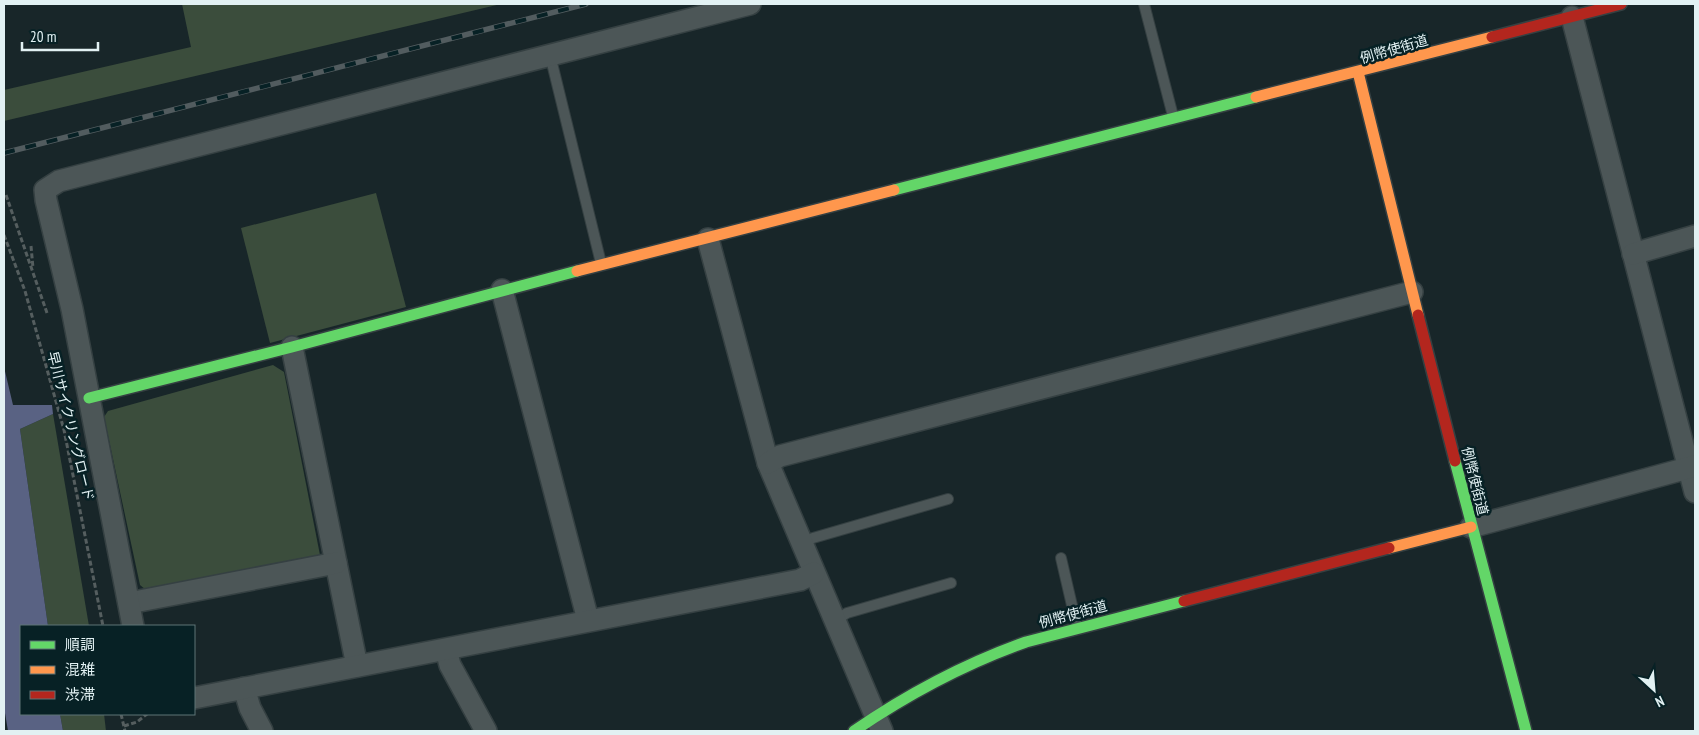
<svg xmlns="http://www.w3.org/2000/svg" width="1699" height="735" font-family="'PT Sans Narrow','Noto Sans JP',sans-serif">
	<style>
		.green { fill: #3b4d3c }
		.water { fill: #596283 }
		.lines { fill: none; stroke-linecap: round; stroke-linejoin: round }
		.lane-casing { stroke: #354042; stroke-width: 12 }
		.street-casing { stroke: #354042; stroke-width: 24 }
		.fast-casing { stroke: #354042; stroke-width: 14 }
		.slow-casing { stroke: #354042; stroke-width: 14 }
		.jam-casing { stroke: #354042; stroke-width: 14 }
		.path { stroke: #555e5f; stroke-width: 3; stroke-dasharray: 5 2.5; stroke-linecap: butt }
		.lane { stroke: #4c5657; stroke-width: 10 }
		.street { stroke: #4c5657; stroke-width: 21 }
		.fast { stroke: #63d668; stroke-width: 11 }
		.slow { stroke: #ff974d; stroke-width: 11 }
		.jam { stroke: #b3261e; stroke-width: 11 }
		.rail-casing { stroke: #525c5f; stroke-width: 5.5 }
		.rail { stroke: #072125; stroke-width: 4; stroke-dasharray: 11; stroke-linecap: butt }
		.labels { text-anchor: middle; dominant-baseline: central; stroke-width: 5; stroke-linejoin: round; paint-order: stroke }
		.street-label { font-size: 14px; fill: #e2f1f3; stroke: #072125 }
	</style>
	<rect width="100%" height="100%" fill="#182629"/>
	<g class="green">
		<polygon points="182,4 501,4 4,121 4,90 191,47"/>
		<polygon points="376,193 406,307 270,343 241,228"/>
		<polygon points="273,365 284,372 320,555 146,590 140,585 104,417 108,411"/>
		<polygon points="53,414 89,626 48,626 20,429"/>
		<polygon points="60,714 104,714 106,731 63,731"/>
	</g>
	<polygon class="water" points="4,367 13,405 52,405 53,414 20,429 48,626 21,626 21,714 60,714 63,731 8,731 4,707"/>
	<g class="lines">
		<defs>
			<g id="lane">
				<polyline points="1144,4 1173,116"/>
				<polyline points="550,55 601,263"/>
				<polyline points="802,543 813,538 948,499"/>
				<polyline points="1061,558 1077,627"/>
				<polyline points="836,620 847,613 951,583"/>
			</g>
			<g id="street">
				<polyline points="1572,17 1695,492"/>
				<polyline points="708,239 768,463 882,731"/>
				<polyline points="1633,254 1695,236"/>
				<polyline points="502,290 588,620"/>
				<polyline points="292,347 357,666"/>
				<polyline points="768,463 780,456 1412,292"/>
				<polyline points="1471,527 1695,466"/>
				<polyline points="129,603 336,563"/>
				<polyline points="133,626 72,309 46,200 45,190 59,181 750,4"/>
				<polyline points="446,650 450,665 486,731"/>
				<polyline points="244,688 250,708 262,731"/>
				<polyline points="194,698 800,580 814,573"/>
			</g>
			<g id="fast">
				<polyline points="894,190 1256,97"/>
				<polyline points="89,398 292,347 577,271"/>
				<polyline points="1455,461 1526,731"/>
				<path d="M854 731C908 694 964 664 1026 642L1184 601"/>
			</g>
			<g id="slow">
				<polyline points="1358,72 1418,315"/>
				<polyline points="1256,97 1492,37"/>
				<polyline points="577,271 894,190"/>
				<polyline points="1389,548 1471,527"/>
			</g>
			<g id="jam">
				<polyline points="1492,37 1621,4"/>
				<polyline points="1418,315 1455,461"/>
				<polyline points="1184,601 1389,548"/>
			</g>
		</defs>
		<use href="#lane" class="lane-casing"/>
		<use href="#street" class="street-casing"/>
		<use href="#fast" class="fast-casing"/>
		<use href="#slow" class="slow-casing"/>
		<use href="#jam" class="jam-casing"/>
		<g class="path">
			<polyline points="6,195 47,313"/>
			<polyline points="4,235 25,291 64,430 103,626"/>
			<polyline points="31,246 33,268"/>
			<polyline points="121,714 125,731"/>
			<polyline points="124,726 137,722 147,714"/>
		</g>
		<use href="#lane" class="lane"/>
		<use href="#street" class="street"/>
		<use href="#fast" class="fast"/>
		<use href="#slow" class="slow"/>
		<use href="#jam" class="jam"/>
		<defs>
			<polyline id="rail" points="4,153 586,4"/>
		</defs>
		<use href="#rail" class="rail-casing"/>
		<use href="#rail" class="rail"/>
	</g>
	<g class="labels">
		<g class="street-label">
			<text transform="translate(1394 49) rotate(-16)">例幣使街道</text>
			<text transform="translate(71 426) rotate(76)">早川サイクリングロード</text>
			<text transform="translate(1475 481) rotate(76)">例幣使街道</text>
			<text transform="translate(1073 614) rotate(-15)">例幣使街道</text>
		</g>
	</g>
	<rect width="1699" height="735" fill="none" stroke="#e2f1f3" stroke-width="10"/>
	<rect x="20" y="625" width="175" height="90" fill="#072125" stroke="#5f7477"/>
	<rect x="30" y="641" width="25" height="8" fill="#63d668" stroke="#5f7477"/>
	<text x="65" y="650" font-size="15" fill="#e2f1f3">順調</text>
	<rect x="30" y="666" width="25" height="8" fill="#ff974d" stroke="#5f7477"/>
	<text x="65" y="675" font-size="15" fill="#e2f1f3">混雑</text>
	<rect x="30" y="691" width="25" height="8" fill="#b3261e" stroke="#5f7477"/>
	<text x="65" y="700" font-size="15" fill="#e2f1f3">渋滞</text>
	<g transform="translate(1654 690) rotate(154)" stroke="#072125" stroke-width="4" paint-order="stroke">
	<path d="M0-4L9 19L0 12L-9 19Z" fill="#e2f1f3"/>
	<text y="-8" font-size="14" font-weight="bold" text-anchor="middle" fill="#e2f1f3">N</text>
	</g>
	<path d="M22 42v8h76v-8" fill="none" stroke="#e2f1f3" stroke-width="2.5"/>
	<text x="30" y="42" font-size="15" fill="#e2f1f3" stroke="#072125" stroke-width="4" paint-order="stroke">20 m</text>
</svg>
